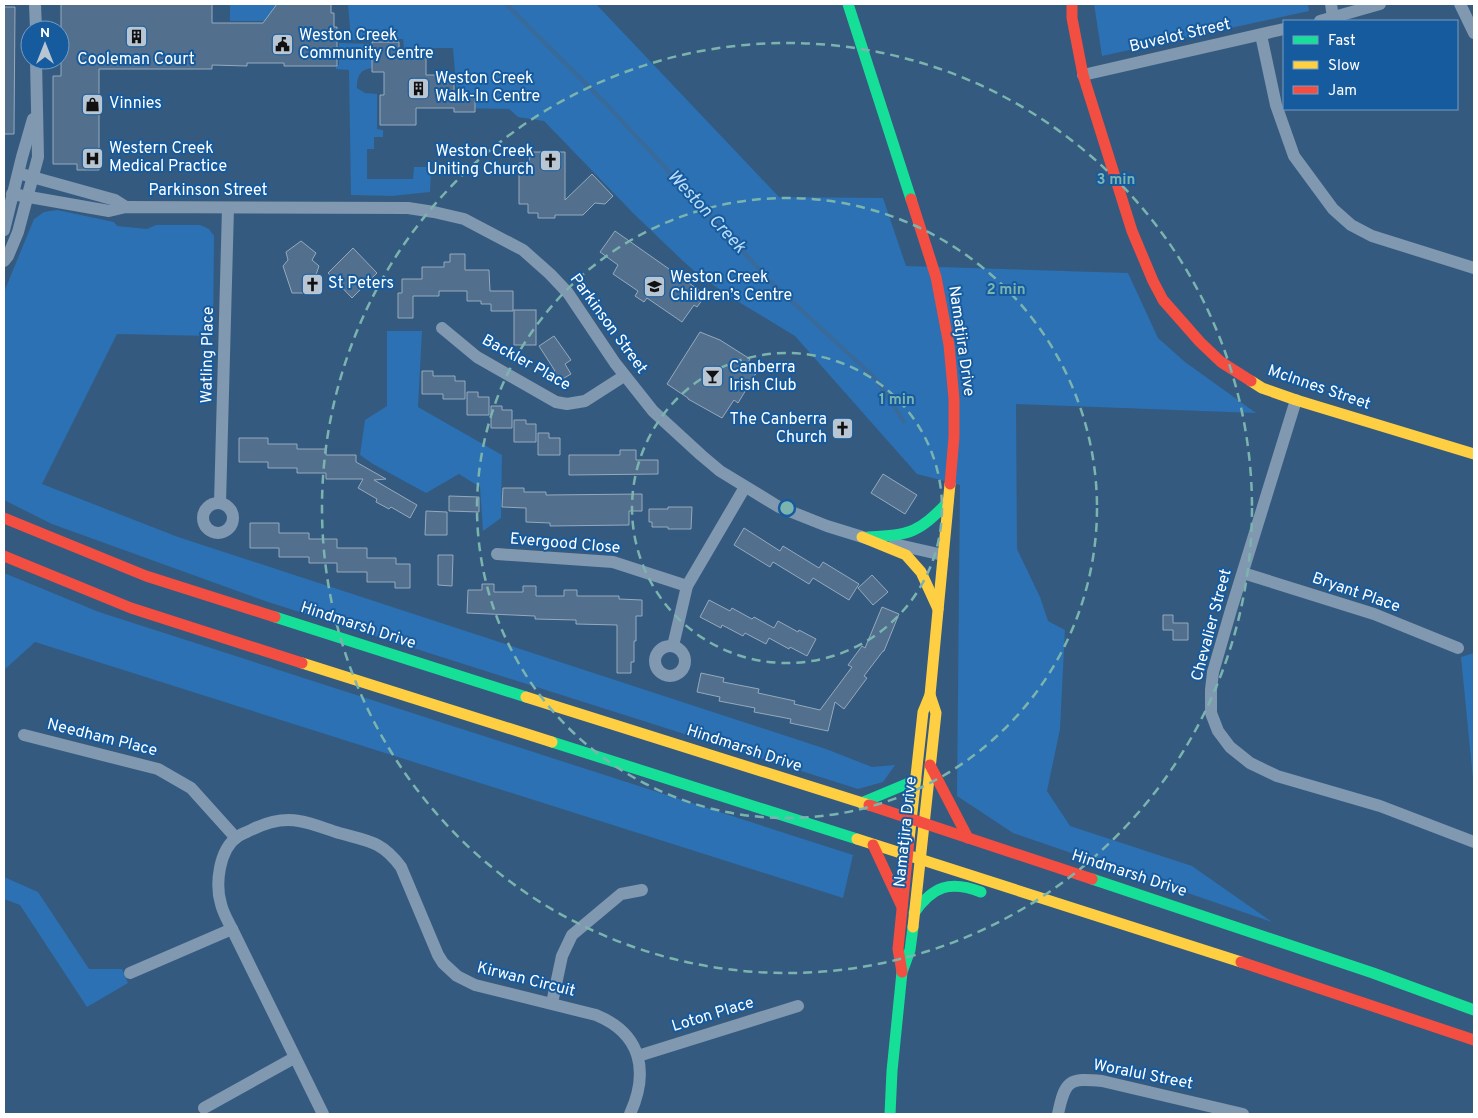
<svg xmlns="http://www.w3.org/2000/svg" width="1478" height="1118" font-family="Overpass,sans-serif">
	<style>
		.green { fill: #2b71b3 }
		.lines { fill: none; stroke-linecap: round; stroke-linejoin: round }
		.stream { stroke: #3a6a99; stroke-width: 4 }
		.building { fill: #52708d; stroke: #95a9bd }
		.street { stroke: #8098b0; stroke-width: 12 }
		.fast { stroke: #16e098; stroke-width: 11 }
		.slow { stroke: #ffcf43; stroke-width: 11 }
		.jam { stroke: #f24e42; stroke-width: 11 }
		.ring { fill: none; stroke: #7bb4af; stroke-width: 2.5; stroke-dasharray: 9 6 }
		.labels { text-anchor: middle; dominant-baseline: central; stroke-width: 4; stroke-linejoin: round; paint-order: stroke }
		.poi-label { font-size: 16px; fill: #fff; stroke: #165b9e; text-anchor: start }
		.street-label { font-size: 16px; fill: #fff; stroke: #165b9e }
		.water-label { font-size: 18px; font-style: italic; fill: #bbdcf9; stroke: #165b9e }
		.centre { fill: #7bb4af; stroke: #165b9e; stroke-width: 2.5 }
		.ring-label { font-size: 15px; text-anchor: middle; font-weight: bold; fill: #7bb4af; stroke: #165b9e; stroke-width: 4; stroke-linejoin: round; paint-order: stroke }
	</style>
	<rect width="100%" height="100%" fill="#355a7f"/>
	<g class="green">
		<polygon points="230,4 288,4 288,7 267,21 230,21"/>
		<polygon points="348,4 596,4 779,197 883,198 906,266 1128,273 1158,338 1185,362 1256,413 1016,404 1017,549 1040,597 1048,621 1065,630 1060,729 1047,791 1070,826 1192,866 1272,922 1013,833 957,796 960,485 917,474 795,336 734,299 700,276 683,261 633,213 544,121 518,117 509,109 458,108 453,48 404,48 403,39 351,40"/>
		<polygon points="1094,4 1308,4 1309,11 1102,56"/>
		<path d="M339 43 372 44 373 68C360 69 357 76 357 88L365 93 377 94V129L383 130V137H374V149H367V179H413L414 167H429L431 171 430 192 392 196 351 195 349 70 336 69V65H339Z"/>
		<polygon points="57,210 114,222 117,226 147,229 156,225 200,225 209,229 214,236 213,336 117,334 42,484 178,537 826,749 872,767 895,765 883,782 858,789 265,601 52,524 4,500 4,292 34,219 44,212"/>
		<polygon points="387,331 422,331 418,407 502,455 501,518 483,531 480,487 459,474 426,493 373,464 360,455 365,420 387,406"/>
		<polygon points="4,573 99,612 853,855 843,898 35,642 4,670"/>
		<polygon points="1474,653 1474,789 1461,657"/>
		<polygon points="4,877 38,892 89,969 122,969 128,983 87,1007 20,905 4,899"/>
	</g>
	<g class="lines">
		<polyline class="stream" points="506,4 610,108 771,282 877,380 904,422"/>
	</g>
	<g class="building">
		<polygon points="61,4 212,4 212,23 263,23 277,4 331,4 331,13 334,13 334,27 337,27 337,66 284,66 284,63 247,63 247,66 212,65 212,69 99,69 99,170 77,170 77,164 53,164 53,76 61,76"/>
		<polygon points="4,7 15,7 14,134 4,134"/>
		<polygon points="372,42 399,42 399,55 426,55 426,75 454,75 454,95 475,95 475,112 454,112 454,108 416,108 416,125 380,125 380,95 384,95 384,72 372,72"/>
		<polygon points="530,152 565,152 565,200 592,174 613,196 605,204 595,203 583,215 555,215 555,218 538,218 538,213 528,213 528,204 519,204 519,163 529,163"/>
		<polygon points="615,231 706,295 697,307 694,305 682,322 647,298 644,302 635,296 638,291 613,274 618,265 600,252"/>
		<polygon points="301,241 316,253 312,260 319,266 310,293 292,293 283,266 288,260 286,252"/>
		<polygon points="353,248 377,273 352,298 328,273"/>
		<polygon points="450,254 465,254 465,270 489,270 490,291 513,291 513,311 491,311 491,304 481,304 481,301 467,301 467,291 439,291 439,296 413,296 413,318 398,318 398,293 402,293 402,279 422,279 422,267 444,267 444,262 450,262"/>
		<rect x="514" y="310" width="22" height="35"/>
		<polygon points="700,332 720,340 750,359 747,364 758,370 738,403 734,400 722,418 688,399 688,398 667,384"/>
		<polygon points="554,336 571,360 565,364 571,374 559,381 553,372 555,371 539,346"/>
		<polygon points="422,371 433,371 433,376 455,376 455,381 465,381 465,399 443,399 443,394 422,394"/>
		<polygon points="467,392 478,392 478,397 489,397 489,415 467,415"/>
		<polygon points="491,406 502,406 502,410 512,410 512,428 491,428"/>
		<polygon points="514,420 526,420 526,424 536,424 536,442 514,442"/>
		<polygon points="538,433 549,433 549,438 560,438 560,455 538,455"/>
		<polygon points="239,438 268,438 268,444 297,444 297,449 326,449 326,455 356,455 356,462 386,479 374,480 417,505 410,518 391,507 389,509 376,502 377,499 358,488 363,479 326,479 326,473 297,473 297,468 268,468 268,462 239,462"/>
		<polygon points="620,450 636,450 636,460 658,460 658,474 569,475 569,455 620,455"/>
		<polygon points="883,474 917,495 905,514 871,493"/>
		<polygon points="503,488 524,488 524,492 546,492 546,495 642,494 642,511 629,511 629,525 550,526 550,523 526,522 526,508 502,507"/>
		<polygon points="449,496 479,497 479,512 449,511"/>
		<polygon points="668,507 692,507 691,529 668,529 668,527 652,527 652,522 649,522 649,509 668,509"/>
		<polygon points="426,511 447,512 447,535 425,535"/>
		<polygon points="250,523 279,523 279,533 309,533 309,539 337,539 337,548 367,548 367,558 396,558 396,564 410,564 410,588 395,588 395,582 367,582 367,572 337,572 337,563 309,563 309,557 279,557 279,548 250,548"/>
		<polygon points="744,528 780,551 783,546 819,568 823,562 859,584 849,600 813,578 809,584 773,562 770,567 734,545"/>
		<polygon points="438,555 453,555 452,586 438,585"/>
		<polygon points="872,575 888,592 873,605 858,588"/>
		<polygon points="482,584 494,584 494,592 523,592 523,586 536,586 536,596 564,596 564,590 577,590 577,596 619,596 619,599 642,600 642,616 636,616 636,641 634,641 634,662 631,662 631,673 617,673 617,625 576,624 576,620 535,619 535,616 467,613 468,590 482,590"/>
		<polygon points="709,600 730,611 732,608 752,619 754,617 774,628 778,621 798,632 799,630 816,639 807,656 790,647 789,649 769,638 766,644 745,633 743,636 722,625 721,628 700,617"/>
		<polygon points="882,607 899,614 884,651 883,651 864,676 867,678 844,709 835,702 828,731 790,723 791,719 754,712 755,708 719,701 720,697 697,692 701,673 724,678 723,682 759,689 758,693 795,701 794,704 820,710 852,667 848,665 862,646 865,648"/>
		<polygon points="1163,615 1173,615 1173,623 1188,623 1188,640 1173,640 1173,630 1163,630"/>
	</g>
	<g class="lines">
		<g class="street">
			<polyline points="35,4 36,30"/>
			<polyline points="1331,4 1333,18"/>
			<polyline points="1460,4 1474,33"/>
			<polyline points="1320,21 1380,4"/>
			<polyline points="1261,35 1276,105 1294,156 1333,209 1351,225 1372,236 1474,268"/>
			<polyline points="1083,75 1284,29"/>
			<polyline points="25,175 115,200 126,207"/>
			<polyline points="12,194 109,211 126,207 408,208 434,212 464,219 523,250 550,274 568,293 615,363 653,411 701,455 720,471 779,507 827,526 869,539"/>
			<polyline points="4,230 22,157 33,119"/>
			<polyline points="4,261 8,256 18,232 38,157 36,60"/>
			<polyline points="442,328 477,357 556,402 567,404 585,401 624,376"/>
			<polyline points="1296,400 1231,610 1213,672 1211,690 1211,713 1218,731 1230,747 1250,763 1277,776 1380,806 1474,842"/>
			<polyline points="220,503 228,208"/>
			<circle cx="218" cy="518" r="15"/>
			<polyline points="894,544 943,555"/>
			<polyline points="497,554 613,562 687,586"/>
			<polyline points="1243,573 1374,614 1458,648"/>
			<polyline points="673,646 687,586 745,487"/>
			<circle cx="670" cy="661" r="15"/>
			<polyline points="24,735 158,769 191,788 236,838"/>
			<polyline points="130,973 232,929"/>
			<polyline points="552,1003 562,956 572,935 621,894 642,890"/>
			<polyline points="638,1056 798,1006"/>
			<polyline points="204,1108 294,1058"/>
			<path d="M323 1114 232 929C228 921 223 913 221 904 215 884 219 850 237 837 241 834 247 832 251 830 265 823 283 818 299 821 312 823 326 829 339 833 368 841 382 841 401 867L438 955 443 963 457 976 475 985 596 1015C642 1034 649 1072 630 1114"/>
			<path d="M1058 1114C1065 1080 1069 1078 1102 1081L1243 1114"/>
		</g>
		<g class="fast">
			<polyline points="848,4 911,199"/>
			<path d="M868 537C911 535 918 533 948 502"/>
			<polyline points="275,617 526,697"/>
			<polyline points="552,742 857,839"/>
			<polyline points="861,803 916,780"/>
			<polyline points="1092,879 1373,973 1474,1010"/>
			<path d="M914 913C933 886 950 880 981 892"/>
			<polyline points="890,1114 892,1071 902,972 910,950 913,927"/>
		</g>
		<g class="slow">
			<polyline points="1251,381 1262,388 1296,400 1474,454"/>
			<polyline points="862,537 906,555 921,572 938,609"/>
			<polyline points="302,663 552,742"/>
			<polyline points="526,697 869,805"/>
			<polyline points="857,839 1241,962"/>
			<polyline points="909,840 923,712 930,695 950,484"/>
			<polyline points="913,927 936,713 930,695"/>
		</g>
		<g class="jam">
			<polyline points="1072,4 1072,18 1083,75 1132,231 1153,281 1163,300 1200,342 1221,362 1251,381"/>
			<polyline points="911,199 936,277 949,345 954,399 954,437 950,484"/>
			<polyline points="4,518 146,576 275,617"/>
			<polyline points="4,556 131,608 302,663"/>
			<polyline points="930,765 968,838"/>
			<polyline points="869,805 1092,879"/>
			<polyline points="873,845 902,907"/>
			<polyline points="1241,962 1474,1040"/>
			<polyline points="902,972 898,949 909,840"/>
		</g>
	</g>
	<g class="ring">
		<circle cx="787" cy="508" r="155"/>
		<circle cx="787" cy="508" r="310"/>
		<circle cx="787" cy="508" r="465"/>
	</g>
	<defs>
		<symbol id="building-square" viewBox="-11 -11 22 22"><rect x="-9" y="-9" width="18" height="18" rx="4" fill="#b8c5d2" stroke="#165b9e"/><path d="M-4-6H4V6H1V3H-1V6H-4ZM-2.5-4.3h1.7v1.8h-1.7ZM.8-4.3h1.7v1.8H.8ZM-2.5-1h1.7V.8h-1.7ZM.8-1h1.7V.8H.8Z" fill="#111"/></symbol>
		<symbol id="civic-square" viewBox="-11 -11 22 22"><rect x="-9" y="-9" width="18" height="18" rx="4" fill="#b8c5d2" stroke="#165b9e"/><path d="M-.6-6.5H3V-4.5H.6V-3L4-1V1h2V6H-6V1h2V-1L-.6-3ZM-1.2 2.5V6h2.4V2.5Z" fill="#111"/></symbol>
		<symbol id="shop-square" viewBox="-11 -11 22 22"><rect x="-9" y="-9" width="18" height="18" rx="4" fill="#b8c5d2" stroke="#165b9e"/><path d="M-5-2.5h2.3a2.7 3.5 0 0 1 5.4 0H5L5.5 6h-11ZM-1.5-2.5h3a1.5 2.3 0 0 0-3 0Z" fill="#111"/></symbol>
		<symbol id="hospital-square" viewBox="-11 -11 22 22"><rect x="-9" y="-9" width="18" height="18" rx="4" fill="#b8c5d2" stroke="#165b9e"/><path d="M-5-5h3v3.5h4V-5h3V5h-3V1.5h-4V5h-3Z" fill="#111"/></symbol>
		<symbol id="church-square" viewBox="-11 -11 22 22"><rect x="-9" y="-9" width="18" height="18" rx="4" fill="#b8c5d2" stroke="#165b9e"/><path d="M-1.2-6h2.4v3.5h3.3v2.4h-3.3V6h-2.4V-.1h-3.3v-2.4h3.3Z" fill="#111"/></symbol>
		<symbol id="school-square" viewBox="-11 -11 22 22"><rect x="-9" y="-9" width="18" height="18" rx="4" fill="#b8c5d2" stroke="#165b9e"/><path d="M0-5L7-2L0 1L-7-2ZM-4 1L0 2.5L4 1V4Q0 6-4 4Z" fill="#111"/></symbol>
		<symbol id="bar-square" viewBox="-11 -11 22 22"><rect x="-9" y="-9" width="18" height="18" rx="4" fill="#b8c5d2" stroke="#165b9e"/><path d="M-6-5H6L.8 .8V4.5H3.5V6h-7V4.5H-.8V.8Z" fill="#111"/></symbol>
	</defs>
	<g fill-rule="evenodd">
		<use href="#building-square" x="124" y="24" width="25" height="25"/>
		<use href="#civic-square" x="270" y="32" width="25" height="25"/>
		<use href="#building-square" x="406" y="76" width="25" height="25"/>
		<use href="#shop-square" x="80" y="92" width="25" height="25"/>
		<use href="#hospital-square" x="80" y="146" width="25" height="25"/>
		<use href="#church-square" x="538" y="148" width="25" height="25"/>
		<use href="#church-square" x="300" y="272" width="25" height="25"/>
		<use href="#school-square" x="642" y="274" width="25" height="25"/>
		<use href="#bar-square" x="700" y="364" width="25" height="25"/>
		<use href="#church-square" x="830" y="416" width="25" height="25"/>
	</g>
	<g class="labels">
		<g class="poi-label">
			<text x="299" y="36">Weston Creek<tspan x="299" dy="18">Community Centre</tspan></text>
			<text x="136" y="60" text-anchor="middle">Cooleman Court</text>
			<text x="435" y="79">Weston Creek<tspan x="435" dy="18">Walk-In Centre</tspan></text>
			<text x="109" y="104">Vinnies</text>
			<text x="109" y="149">Western Creek<tspan x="109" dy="18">Medical Practice</tspan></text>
			<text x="534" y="152" text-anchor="end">Weston Creek<tspan x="534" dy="18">Uniting Church</tspan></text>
			<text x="670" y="278">Weston Creek<tspan x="670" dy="18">Children’s Centre</tspan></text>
			<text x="328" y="284">St Peters</text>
			<text x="729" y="368">Canberra<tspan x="729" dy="18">Irish Club</tspan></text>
			<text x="827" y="420" text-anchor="end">The Canberra<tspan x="827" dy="18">Church</tspan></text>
		</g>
		<g class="street-label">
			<text transform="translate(1180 36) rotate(-13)">Buvelot Street</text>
			<text x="208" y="191">Parkinson Street</text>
			<text transform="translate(608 324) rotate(54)">Parkinson Street</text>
			<text transform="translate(961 341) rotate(82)">Namatjira Drive</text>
			<text transform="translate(208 355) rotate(-89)">Watling Place</text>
			<text transform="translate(526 363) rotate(29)">Backler Place</text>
			<text transform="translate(1319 388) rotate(19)">McInnes Street</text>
			<text transform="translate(565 544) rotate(5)">Evergood Close</text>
			<text transform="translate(1356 593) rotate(19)">Bryant Place</text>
			<text transform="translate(1212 625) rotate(-75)">Chevalier Street</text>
			<text transform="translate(358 626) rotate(18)">Hindmarsh Drive</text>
			<text transform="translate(102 738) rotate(14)">Needham Place</text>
			<text transform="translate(744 749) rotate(18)">Hindmarsh Drive</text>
			<text transform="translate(906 832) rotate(-84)">Namatjira Drive</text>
			<text transform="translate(1129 874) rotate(18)">Hindmarsh Drive</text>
			<text transform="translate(526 980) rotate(14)">Kirwan Circuit</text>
			<text transform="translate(713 1015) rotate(-17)">Loton Place</text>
			<text transform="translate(1143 1075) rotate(11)">Woralul Street</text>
		</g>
		<g class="water-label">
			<text transform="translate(706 212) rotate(47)">Weston Creek</text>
		</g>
	</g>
	<circle cx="787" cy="508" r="8" class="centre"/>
	<g class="ring-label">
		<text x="1116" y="184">3 min</text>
		<text x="1006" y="294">2 min</text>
		<text x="897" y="404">1 min</text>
	</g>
	<rect width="1478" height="1118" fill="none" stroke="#ffffff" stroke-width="10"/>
	<rect x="1283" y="20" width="175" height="90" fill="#165b9e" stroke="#739dc5"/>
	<rect x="1293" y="36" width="25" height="8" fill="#16e098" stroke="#739dc5"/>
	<text x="1328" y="45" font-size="15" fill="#ffffff">Fast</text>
	<rect x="1293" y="61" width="25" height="8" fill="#ffcf43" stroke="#739dc5"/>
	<text x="1328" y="70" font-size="15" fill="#ffffff">Slow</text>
	<rect x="1293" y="86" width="25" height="8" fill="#f24e42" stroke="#739dc5"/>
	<text x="1328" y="95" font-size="15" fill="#ffffff">Jam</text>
	<g transform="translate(45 45)"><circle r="24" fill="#165b9e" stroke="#739dc5"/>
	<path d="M0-4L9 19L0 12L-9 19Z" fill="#b8c5d2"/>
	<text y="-8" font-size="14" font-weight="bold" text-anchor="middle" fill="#ffffff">N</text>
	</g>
</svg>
